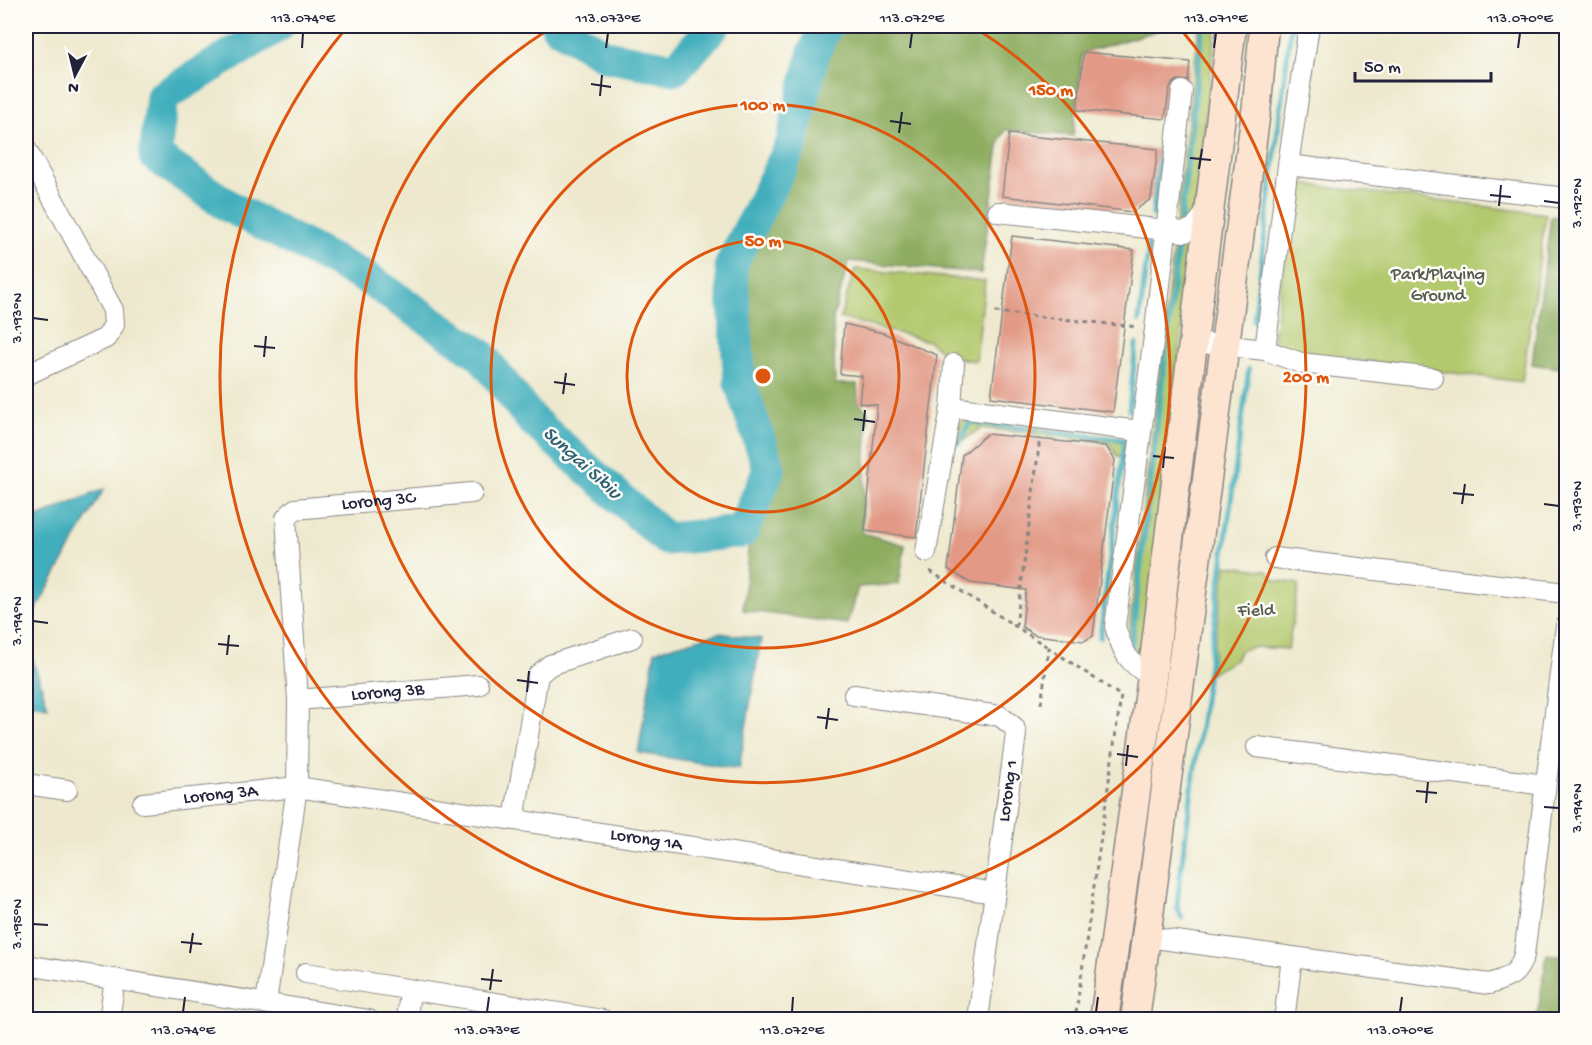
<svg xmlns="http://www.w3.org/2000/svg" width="1592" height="1045" font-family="'Gochi Hand',sans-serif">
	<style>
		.green { fill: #b3c96e; stroke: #6a7654; stroke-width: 1.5 }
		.forest { fill: #8ead61; stroke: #58684e; stroke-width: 1.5 }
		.water { fill: #3faebc; stroke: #30687c; stroke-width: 1.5 }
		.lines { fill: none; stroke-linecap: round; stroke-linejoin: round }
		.stream { stroke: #3faebc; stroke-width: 5 }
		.river { stroke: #3faebc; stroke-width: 33 }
		.building { fill: #e29985 }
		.street-casing { stroke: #888684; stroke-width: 22 }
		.secondary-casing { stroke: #888684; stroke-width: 31 }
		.path { stroke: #888684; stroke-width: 3; stroke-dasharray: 4.5 4.5; stroke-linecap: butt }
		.street { stroke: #fff; stroke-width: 20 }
		.secondary { stroke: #fde4d1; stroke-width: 28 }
		.ticks { fill: none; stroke: #22223b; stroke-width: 2 }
		.ring { fill: none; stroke: #de560e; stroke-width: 3 }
		.labels { text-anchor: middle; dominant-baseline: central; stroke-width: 5; stroke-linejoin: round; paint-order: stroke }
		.park-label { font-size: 18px; fill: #555c4d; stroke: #fdfcf7 }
		.street-label { font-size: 18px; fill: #22223b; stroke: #fdfcf7 }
		.water-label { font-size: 20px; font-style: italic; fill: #2f6175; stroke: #fdfcf7 }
		.centre { fill: #de560e; stroke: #fdfcf7; stroke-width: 3 }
		.ring-label { font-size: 18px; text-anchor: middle; font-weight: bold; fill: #de560e; stroke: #fdfcf7; stroke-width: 5; stroke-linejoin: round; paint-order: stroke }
		.neatline { fill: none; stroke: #22223b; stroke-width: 2 }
		.ticks-label { font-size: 15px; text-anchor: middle; fill: #22223b }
	</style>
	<rect width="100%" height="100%" fill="#fdfcf7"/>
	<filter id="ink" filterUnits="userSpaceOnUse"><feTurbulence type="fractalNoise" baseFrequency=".0167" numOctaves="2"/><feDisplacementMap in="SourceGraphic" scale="12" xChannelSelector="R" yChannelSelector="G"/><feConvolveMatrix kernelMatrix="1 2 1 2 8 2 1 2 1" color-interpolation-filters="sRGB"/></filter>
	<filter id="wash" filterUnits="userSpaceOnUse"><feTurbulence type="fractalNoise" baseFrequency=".008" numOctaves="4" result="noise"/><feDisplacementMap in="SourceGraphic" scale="24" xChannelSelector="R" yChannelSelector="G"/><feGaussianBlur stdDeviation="1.35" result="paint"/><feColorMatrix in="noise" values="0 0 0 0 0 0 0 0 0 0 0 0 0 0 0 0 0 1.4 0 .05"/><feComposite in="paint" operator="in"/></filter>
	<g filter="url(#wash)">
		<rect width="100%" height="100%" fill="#eee9ce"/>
		<g class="green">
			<polygon points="1199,26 1216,26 1145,664 1126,657"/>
			<polygon points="1294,183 1546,214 1522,382 1272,349"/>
			<polygon points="855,269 985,281 976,361 949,357 928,341 840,318"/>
			<polygon points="967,419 1116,438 1125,446 1124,460 1117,456 1109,443 981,428 964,440 958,440 960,422"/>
			<polygon points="1226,565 1267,571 1275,580 1299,584 1288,649 1255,647 1241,650 1235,660 1210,674"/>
		</g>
		<g class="forest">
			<polygon points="837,26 1162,26 1159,30 1082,53 1073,136 1006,130 1000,139 981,273 849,261 833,318 835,384 857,384 858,402 868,413 862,533 905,545 899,584 858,587 847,624 743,610 749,539 775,467 749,386 736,269 796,156 821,59"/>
			<polygon points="1551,216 1566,218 1566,369 1532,364"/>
			<polygon points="1547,954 1566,957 1566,1019 1537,1019"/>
		</g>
		<g class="water">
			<polygon points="104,489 26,627 26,522"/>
			<polygon points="719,633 761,639 739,769 638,753 655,651"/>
			<polygon points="26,639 48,707 26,703"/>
		</g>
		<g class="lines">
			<g class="stream">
				<polyline points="1153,215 1163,127"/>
				<polyline points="1181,220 1203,26"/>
				<polyline points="1139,321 1149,244"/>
				<polyline points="1254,321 1291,26"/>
				<polyline points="1129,410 1136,344"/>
				<polyline points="1046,431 1125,440 1100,638"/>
				<polyline points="959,443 970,422 1037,430"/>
				<polyline points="1131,650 1178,245"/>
				<polyline points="1182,918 1177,907 1180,877 1249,369"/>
			</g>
			<g class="river">
				<polyline points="278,26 162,97 155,156 230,207 368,279 481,355 531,419 666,539 742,532 769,469 740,383 731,265 791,146 814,52 826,26"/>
				<polyline points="557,26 606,56 675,69 714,26"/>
			</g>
		</g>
		<g id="blocks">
			<g class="building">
				<polygon points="1084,52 1190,62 1188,81 1178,80 1172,84 1169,90 1165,119 1077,110"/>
				<polygon points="1009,134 1158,149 1151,199 1132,212 1002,196"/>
				<polygon points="1012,236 1134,250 1113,412 991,397"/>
				<polygon points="844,324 883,333 937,355 916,537 865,531 877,405 859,403 862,376 840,374"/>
				<polygon points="987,434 1106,446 1115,460 1093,636 1084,641 1035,635 1022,627 1026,590 970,583 948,569 962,455"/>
			</g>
		</g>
	</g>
	<g filter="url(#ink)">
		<use href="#blocks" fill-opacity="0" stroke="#888684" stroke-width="1.5"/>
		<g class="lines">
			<defs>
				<g id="street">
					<polyline points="1309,26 1288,165 1265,350 1301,363 1433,378"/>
					<polyline points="26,149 113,310 114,325 106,338 26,375"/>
					<polyline points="1288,165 1566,198"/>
					<polyline points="998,212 1185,232 1194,228 1209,209"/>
					<polyline points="1194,342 1265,350"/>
					<polyline points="951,407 1139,431"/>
					<polyline points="926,552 951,407 954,364"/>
					<polyline points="1275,558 1566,593"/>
					<path d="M1152 677C1127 662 1123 653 1115 626L1155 329 1182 91"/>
					<polyline points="854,695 1000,716 1014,727 1016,734 978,1020"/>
					<path id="s1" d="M298 700 478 685"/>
					<polyline points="1257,747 1545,785"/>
					<polyline points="26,784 67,790"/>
					<path id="s2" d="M143 803 297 787 995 893"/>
					<polyline points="514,820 538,675 550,665 632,638"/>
					<path d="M1147 937 1489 984C1510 977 1517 976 1524 955L1566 626"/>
					<polyline points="26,965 369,1020"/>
					<polyline points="306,973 603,1020"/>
					<path id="s3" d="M266 1003 297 787 298 700 286 518 295 509 472 493"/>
					<polyline points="109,1020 115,979"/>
					<polyline points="407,1020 410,990"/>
					<polyline points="1284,1020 1292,958"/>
				</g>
				<g id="secondary">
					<polyline points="1104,1020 1152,677 1232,26"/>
					<polyline points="1135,1020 1257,104 1264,26"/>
				</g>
			</defs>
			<use href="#street" class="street-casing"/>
			<use href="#secondary" class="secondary-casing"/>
			<g class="path">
				<polyline points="995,312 1138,327"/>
				<polyline points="930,571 1049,648"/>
				<polyline points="1016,626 1040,438"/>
				<polyline points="1041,704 1049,648 1121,696 1075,1020"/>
			</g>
			<use href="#street" class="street"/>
			<use href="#secondary" class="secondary"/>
		</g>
	</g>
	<path class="ticks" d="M302 48 303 33M606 48 608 33M910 48 912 33M1214 48 1216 33M1518 48 1520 33M591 84 611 87M600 96 602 75M890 121 911 124M899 133 902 112M1190 158 1211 160M1199 169 1202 149M1490 195 1511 197M1544 201 1559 203M1499 206 1501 185M33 318 48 320M254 346 275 348M264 357 266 336M554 382 575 385M563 394 566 373M854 419 875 422M863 431 865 410M1153 456 1174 458M1163 468 1165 447M1453 493 1474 495M1462 504 1465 484M1544 504 1559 506M33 621 48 623M218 644 239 646M227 655 229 635M517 680 538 683M527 692 529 671M817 717 838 720M826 729 829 708M1117 754 1138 757M1126 766 1128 745M1416 791 1437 793M1426 803 1428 782M1544 807 1559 808M33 924 48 925M181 942 202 944M190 953 193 933M481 979 502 981M490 990 493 969M183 1012 185 997M487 1012 489 997M792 1012 793 997M1096 1012 1098 997M1400 1012 1402 997"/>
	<g class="ring">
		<circle cx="763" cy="376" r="136"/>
		<circle cx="763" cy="376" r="272"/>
		<path d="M973 27A407 407 0 1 1 553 27"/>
		<path d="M1179 27A543 543 0 1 1 347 27"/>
	</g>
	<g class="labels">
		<g class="park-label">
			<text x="1438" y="275">Park/Playing<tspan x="1438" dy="21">Ground</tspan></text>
			<text x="1256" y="611">Field</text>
		</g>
		<g class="street-label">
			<text stroke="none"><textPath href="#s3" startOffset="584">Lorong 3C</textPath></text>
			<text stroke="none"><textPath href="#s1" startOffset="90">Lorong 3B</textPath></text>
			<text transform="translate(1009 791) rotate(-82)">Lorong 1</text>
			<text stroke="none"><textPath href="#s2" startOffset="78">Lorong 3A</textPath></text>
			<text stroke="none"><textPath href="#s2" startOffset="508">Lorong 1A</textPath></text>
		</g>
		<g class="water-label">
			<text transform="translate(581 464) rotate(42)">Sungai Sibiu</text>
		</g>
	</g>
	<circle cx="763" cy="376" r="9" class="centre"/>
	<g class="ring-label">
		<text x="1051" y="95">150 m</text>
		<text x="763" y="110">100 m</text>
		<text x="763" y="246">50 m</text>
		<text x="1306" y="382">200 m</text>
	</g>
	<rect width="1592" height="1045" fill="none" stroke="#fdfcf7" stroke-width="66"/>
	<g transform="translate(75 75) rotate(187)" stroke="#fdfcf7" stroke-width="4.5" paint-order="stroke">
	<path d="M0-4.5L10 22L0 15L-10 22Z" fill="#22223b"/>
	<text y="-9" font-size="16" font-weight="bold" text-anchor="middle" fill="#22223b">N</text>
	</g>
	<path d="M1355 72v9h136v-9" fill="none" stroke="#22223b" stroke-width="3"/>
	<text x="1364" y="72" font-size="18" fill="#22223b" stroke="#fdfcf7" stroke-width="4.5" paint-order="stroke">50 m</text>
	<rect x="33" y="33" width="1526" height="979" class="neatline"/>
	<g class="ticks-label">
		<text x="303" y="22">113.074°E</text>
		<text x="608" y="22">113.073°E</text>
		<text x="912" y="22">113.072°E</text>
		<text x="1216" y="22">113.071°E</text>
		<text x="1520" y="22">113.070°E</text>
		<text transform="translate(1576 203) rotate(-90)" y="5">3.192°N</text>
		<text transform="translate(16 318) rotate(-90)" y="5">3.193°N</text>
		<text transform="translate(1576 506) rotate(-90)" y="5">3.193°N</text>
		<text transform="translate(16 621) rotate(-90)" y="5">3.194°N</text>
		<text transform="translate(1576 808) rotate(-90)" y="5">3.194°N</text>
		<text transform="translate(16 924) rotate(-90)" y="5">3.195°N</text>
		<text x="183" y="1034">113.074°E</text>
		<text x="487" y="1034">113.073°E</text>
		<text x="792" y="1034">113.072°E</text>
		<text x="1096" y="1034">113.071°E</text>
		<text x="1400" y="1034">113.070°E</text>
	</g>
</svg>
